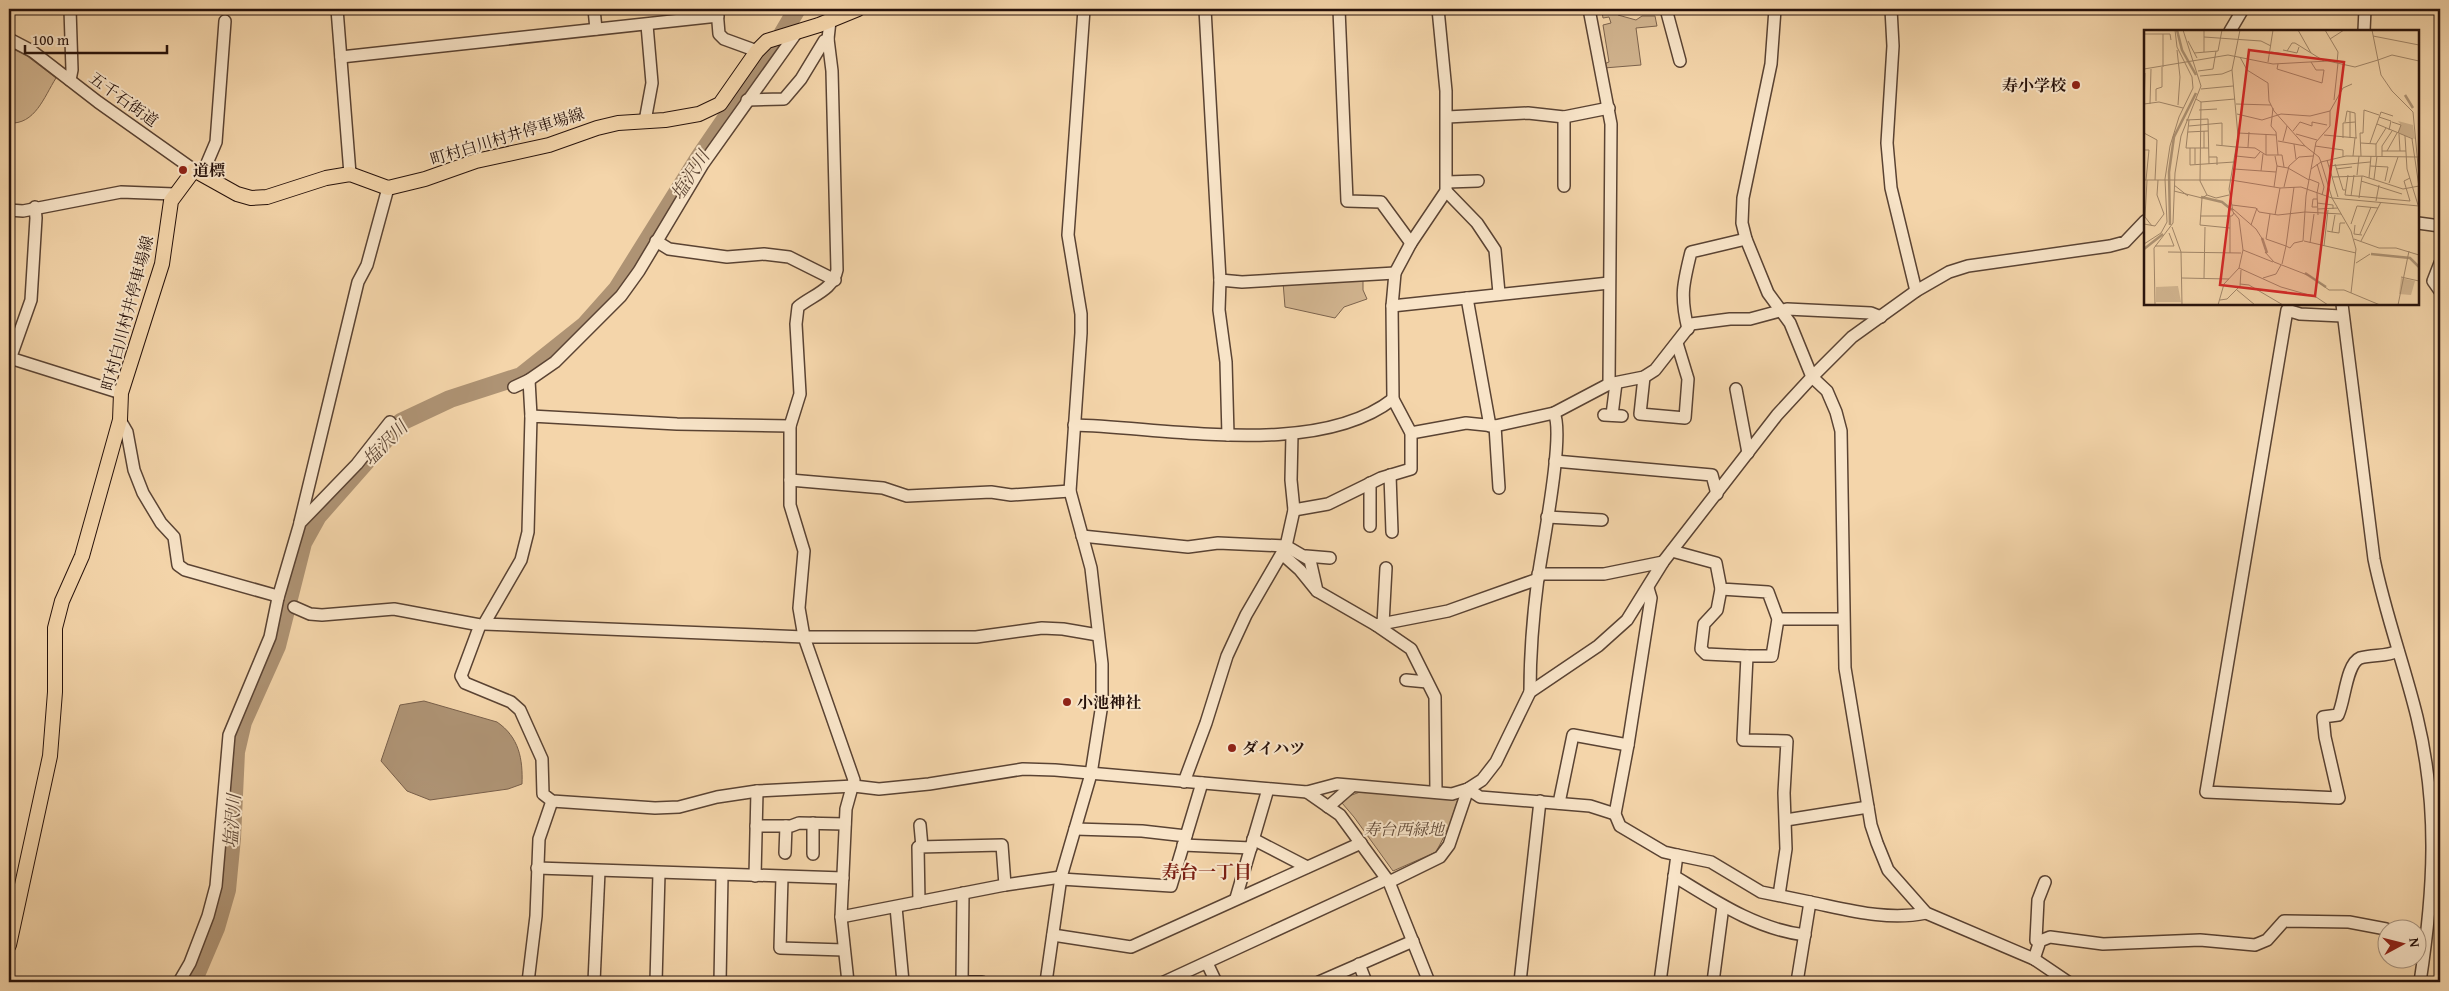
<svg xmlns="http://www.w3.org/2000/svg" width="2449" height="991" font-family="'Gentium Book Plus','Noto Serif JP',serif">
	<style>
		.green { fill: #d1b48f; stroke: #7c634d }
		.water { fill: #ae9374; stroke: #785f4a }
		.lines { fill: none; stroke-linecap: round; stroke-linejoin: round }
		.river { stroke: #ae9374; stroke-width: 18 }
		.minor-casing { stroke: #5a4333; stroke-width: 14 }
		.major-casing { stroke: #27120b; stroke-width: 16 }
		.minor { stroke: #f8e4c8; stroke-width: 11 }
		.major { stroke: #f4d5aa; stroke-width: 14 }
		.poi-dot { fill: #8f2418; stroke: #f8e4c8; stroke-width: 2 }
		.labels { text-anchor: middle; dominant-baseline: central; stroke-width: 4; stroke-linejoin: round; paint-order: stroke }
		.poi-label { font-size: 16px; font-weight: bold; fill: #27120b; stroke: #f8e4c8; text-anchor: start }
		.street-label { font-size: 16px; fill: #27120b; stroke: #f8e4c8 }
		.park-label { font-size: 16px; font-style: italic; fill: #624b39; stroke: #f8e4c8 }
		.water-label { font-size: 18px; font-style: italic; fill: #5d4635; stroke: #f8e4c8 }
		.neighbourhood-label { font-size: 18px; font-weight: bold; fill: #7a1f14; stroke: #f8e4c8 }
		.inset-river { fill: none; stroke: #ae9374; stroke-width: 2.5 }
		.inset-road { fill: none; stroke: #a2876a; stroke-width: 1 }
		.view { fill: #d62828; fill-opacity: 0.15; stroke: #d62828; stroke-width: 2.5 }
		.inset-edge { fill: none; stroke: #27120b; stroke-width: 2.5 }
	</style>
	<rect width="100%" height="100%" fill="#f4d5aa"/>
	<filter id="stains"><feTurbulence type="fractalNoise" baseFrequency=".004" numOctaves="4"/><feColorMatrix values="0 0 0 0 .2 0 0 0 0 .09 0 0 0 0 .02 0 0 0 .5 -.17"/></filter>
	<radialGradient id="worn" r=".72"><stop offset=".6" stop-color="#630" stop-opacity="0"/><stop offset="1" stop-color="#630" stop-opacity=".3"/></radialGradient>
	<g class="green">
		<polygon points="1610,9 1611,13 1617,11 1618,15 1636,20 1642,16 1655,16 1657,26 1636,28 1641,65 1604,68 1604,64 1609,62 1603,25 1611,23 1609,17 1603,18 1602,12"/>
		<path d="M9 47 27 56 56 78C44 97 35 125 9 123Z"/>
		<polygon points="1363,277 1363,290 1367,299 1344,307 1335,318 1285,307 1283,282"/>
		<polygon points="1360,792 1458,799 1449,827 1436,852 1393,871 1354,817 1342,803 1349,796"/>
	</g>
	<path class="water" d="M424 701 497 722C519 737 523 759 522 784L508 789 430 800 407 791 381 761 400 705Z"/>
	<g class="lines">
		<polyline class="river" points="193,982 216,928 227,890 232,838 236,752 243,722 277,646 303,543 318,516 401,422 450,399 521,376 585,325 617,289 700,156 774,48 797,9"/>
		<defs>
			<g id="minor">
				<polyline points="337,9 350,174"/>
				<polyline points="594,9 596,29"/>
				<polyline points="1205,9 1220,280 1219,310 1226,362 1228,435"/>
				<polyline points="1339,9 1347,201 1381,202 1411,243"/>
				<polyline points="1589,9 1611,124 1609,384"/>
				<polyline points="1666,9 1680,61"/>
				<polyline points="1775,9 1771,64 1743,198 1742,223 1746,239 1768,293 1790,323 1812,377 1827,391 1836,412 1841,431 1845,668 1871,825 1877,843 1888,870 1926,913 2034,959 2068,982"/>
				<polyline points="1891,9 1893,46 1887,143 1891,188 1916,291"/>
				<polyline points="717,10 719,34 724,39 757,51"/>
				<path d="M830 21 828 39 832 71 837 270C833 290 813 295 798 307L796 324 800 394 790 426V505L804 551 799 608 804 637 854 780 846 809 841 917 848 982"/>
				<polyline points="2230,31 2243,9"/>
				<polyline points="2364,31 2365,9"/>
				<polyline points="9,39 32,51 98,102 194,170"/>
				<polyline points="341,57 718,16"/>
				<polyline points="70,80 72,70 70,9"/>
				<polyline points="747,100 784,99 801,79 824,41 828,39"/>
				<polyline points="1447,117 1528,113 1564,117 1609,108"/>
				<polyline points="1564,117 1564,186"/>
				<polyline points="645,121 652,83 647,25"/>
				<polyline points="202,175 216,142 225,21"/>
				<polyline points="1447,182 1478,181"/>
				<polyline points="1446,191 1477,223 1495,250 1499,293"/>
				<polyline points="9,210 23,211 121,192 174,194"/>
				<polyline points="2418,223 2440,226"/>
				<polyline points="656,241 669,249 727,257 764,254 789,257 835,280"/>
				<polyline points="2440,263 2433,281 2440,291"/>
				<polyline points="1220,280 1242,282 1395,273"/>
				<polyline points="1467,298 1490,426"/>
				<path d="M2342 304 2374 559C2385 613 2404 664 2417 717 2439 808 2434 891 2420 982"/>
				<polyline points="1392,306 1609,283"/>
				<path d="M2342 316 2300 314 2287 310 2206 792 2339 798 2325 737 2323 717 2338 715C2345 701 2346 664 2360 658 2373 654 2386 657 2398 651"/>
				<path d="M1688 329C1680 296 1683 284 1691 252L1746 239"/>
				<polyline points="10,358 121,393"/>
				<polyline points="9,362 31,300 36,218 35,207"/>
				<polyline points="1644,377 1640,414 1685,418 1688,379 1677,343"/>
				<polyline points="529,380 531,416"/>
				<polyline points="514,387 529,380 555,362 621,296 639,271 703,164 797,32"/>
				<polyline points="1736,389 1748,453"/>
				<polyline points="1604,415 1622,416"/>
				<polyline points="1612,415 1616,383"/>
				<polyline points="120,420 127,432 134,470 143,493 161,523 174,537 178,565 185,570 274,595 278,598"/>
				<path d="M1074 425C1164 427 1317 459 1393 399"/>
				<polyline points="790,426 677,424 531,416 528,532 521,560 484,624 804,637 976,637 1042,628 1063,629 1098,635"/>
				<polyline points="1495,426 1499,488"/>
				<polyline points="1411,433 1466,423 1495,426 1554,413 1609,384 1644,377 1655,370 1691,324 1730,319 1750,319 1787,309 1871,313 1881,317"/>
				<polyline points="1555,461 1712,475 1717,494"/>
				<polyline points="1390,475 1392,532"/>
				<polyline points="790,480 883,488 907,496 991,492 1011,495 1070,491"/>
				<polyline points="1294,510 1328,504 1381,478 1411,469 1411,433 1393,399 1392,306 1395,273 1411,243 1446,191 1446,91 1438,9"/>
				<polyline points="1547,517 1602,520"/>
				<polyline points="300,522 358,282 367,265 388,188"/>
				<polyline points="1370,526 1370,483"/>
				<polyline points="1082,536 1188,547 1218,543 1286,546 1310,560 1317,591 1376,625 1411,649 1435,697 1436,792"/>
				<polyline points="1672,551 1716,563 1721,589 1768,592 1778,619 1772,656 1747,656 1743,740 1787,741 1784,793 1786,849 1779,895"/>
				<polyline points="1282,554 1300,570 1317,591"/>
				<polyline points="1306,556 1330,558"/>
				<polyline points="1538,574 1604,574 1663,562"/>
				<polyline points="1648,588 1651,598 1628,745 1615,814 1620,826 1664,852 1677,855 1660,982"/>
				<polyline points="1721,589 1717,610 1704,624 1701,649 1706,654 1747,656"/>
				<polyline points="294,607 310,614 322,615 394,609 480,625 461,676 465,683 511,702 520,710 542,759 543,794 552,801 655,808 679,807 717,797 757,791 854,786 879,789 929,784 1023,769 1055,770 1307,792 1337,784 1452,794 1468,789 1482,780 1496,762 1530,692 1598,646 1627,620 1663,562 1777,415 1812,377 1852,337 1916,291 1949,272 1968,266 2110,246 2125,242 2145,221"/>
				<polyline points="1778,619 1843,619"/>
				<polyline points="1383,624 1386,568"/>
				<polyline points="1376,625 1448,611 1538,579"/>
				<polyline points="1406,680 1427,682"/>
				<path d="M1530 692C1530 654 1533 616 1538 578 1542 548 1565 434 1554 413"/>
				<polyline points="1184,782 1206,723 1227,656 1246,615 1286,546 1294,510 1291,480 1292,434"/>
				<polyline points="1468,789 1480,797 1590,806 1615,814"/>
				<polyline points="1307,792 1340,815 1389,882 1429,982"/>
				<polyline points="1559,803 1573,735 1628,745"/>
				<polyline points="1328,807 1352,786"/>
				<polyline points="1786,820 1868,807"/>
				<polyline points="920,825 922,847"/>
				<polyline points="756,826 791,826 799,823 845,824"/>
				<polyline points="1075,829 1142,831 1186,836"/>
				<polyline points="1253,839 1307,867"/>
				<polyline points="1183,845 1251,848"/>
				<polyline points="785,853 786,826"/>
				<polyline points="813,854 813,823"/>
				<polyline points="1677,855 1711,862 1761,892 1810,902"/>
				<polyline points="537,868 843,878"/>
				<polyline points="755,876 757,791"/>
				<path d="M1674 876C1715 901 1756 929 1805 935"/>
				<polyline points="782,877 780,948 844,950"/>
				<polyline points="1061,879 1171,886 1202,783"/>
				<polyline points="1389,882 1440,857 1449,845 1468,789"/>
				<polyline points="1236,898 1268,789"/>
				<polyline points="919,902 918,847 1002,845 1005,885"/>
				<polyline points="896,907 903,982"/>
				<polyline points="841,917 1005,885 1061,877"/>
				<polyline points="1053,935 1131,947 1361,843"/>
				<polyline points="2040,941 2036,940 2038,900 2045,882"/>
				<polyline points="2034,959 2040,941 2050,937 2103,944 2200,940 2255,945 2267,940 2284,921 2349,922 2386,929"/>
				<polyline points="1207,963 1216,982"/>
				<polyline points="1359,964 1366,982"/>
				<polyline points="179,982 190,963 208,916 216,886 229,735 270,637 278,598 300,523 357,464 390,422"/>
				<polyline points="528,982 536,916 539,839 552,801"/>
				<polyline points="594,982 599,871"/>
				<polyline points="656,982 659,873"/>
				<polyline points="720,982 722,875"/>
				<polyline points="962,982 963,893"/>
				<polyline points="962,982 982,982"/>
				<polyline points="1046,982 1061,877 1091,774 1102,704 1102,664 1091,568 1070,491 1081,333 1081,314 1068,235 1084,9"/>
				<polyline points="1164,982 1387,879"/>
				<polyline points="1319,982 1413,941"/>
				<polyline points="1520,982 1540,801"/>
				<polyline points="1713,982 1723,906"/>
				<path d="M1797 982 1810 902C1849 910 1887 921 1926 913"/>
			</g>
			<polyline id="major" points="9,945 50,756 55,692 55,628 62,601 82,556 120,420 121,393 162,264 171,201 194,170 237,194 251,198 267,197 326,178 350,174 388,188 425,179 476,161 549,145 597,128 618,123 665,120 699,114 720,104 757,51 767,41 819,25 858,9"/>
		</defs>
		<use href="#minor" class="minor-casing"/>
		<use href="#major" class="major-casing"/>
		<use href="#minor" class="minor"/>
		<use href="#major" class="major"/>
	</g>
	<g class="poi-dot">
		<circle cx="2076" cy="85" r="5"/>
		<circle cx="183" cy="170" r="5"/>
		<circle cx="1067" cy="702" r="5"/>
		<circle cx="1232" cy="748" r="5"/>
	</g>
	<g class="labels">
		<g class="poi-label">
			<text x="2066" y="85" text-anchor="end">寿小学校</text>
			<text x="193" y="170">道標</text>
			<text x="1077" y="702">小池神社</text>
			<text x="1242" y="748">ダイハツ</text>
		</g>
		<g class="street-label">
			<text transform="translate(124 99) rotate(36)">五千石街道</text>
			<text transform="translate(507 136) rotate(-17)">町村白川村井停車場線</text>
			<text transform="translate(127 313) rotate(-75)">町村白川村井停車場線</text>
		</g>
		<g class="park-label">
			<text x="1404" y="829">寿台西緑地</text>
		</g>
		<g class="water-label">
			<text transform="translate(690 175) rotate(-57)">塩沢川</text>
			<text transform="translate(385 443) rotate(-45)">塩沢川</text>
			<text transform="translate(232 821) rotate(-86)">塩沢川</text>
		</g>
		<g class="neighbourhood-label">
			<text x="1207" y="871">寿台一丁目</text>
		</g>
	</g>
	<g transform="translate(2144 30)">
		<rect width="275" height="275" fill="#f4d5aa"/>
		<path d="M254 91 269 95 271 109 254 103 257 95ZM257 248 271 251 267 265 255 264ZM34 256 37 272H12V257Z" fill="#d1b48f"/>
		<path class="inset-river" d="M33 0 38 20 52 45M261 65 269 78M57 167 78 172 88 180M26 195 25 142 30 107 52 63M118 208 123 223M0 219 19 204M227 224 266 228 275 237M161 243 182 257"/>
		<path class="inset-road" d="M96 0 88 40 94 106 85 159 89 182 95 189 99 220 95 238 137 257 172 267 184 275M154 0 167 23M181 0 194 22 193 33M228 0 237 45 248 61 269 82 275 146M0 4H26L27 10M19 4V37M229 6 275 15M60 7 117 11 127 16M186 9 200 0M44 11 53 28M33 20 36 47 34 75M139 20 153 23 155 17M143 21 148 13H151L180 31M60 22V0M127 22 147 25M50 23 74 21 78 0M96 27 103 40 124 53 125 71 130 81 161 116M234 30 248 25 275 31M124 32 129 0M134 34 133 39 178 53 180 40H172L167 32M0 39 84 25 129 34 184 31 211 37 234 30M54 41 69 39 72 21M56 46 78 44 88 40M57 59 89 56M52 69 57 72 56 151 63 165M190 70 194 33M12 71V59L18 57V37M57 72 91 69M0 74 15 72 39 78M6 74 7 39M92 74 127 75M0 75 1 43M129 78 127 96 132 102 134 125H138L140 137M55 80 73 79M93 84 118 90 137 84 166 86 186 81M235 87 247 91 245 100M42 90 64 89 65 134M45 90 42 118H65M201 92 203 81 211 83 212 108M248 92 257 95 254 103M233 94 269 109M45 96 78 93V115M60 101V118M149 101 156 92 168 96V92L183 95M44 102 64 101M0 103 13 110 11 150M94 103 132 105M152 104 173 110M255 104 256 121M180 105 213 108M261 106 263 139 274 175M199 108V93L211 92M206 108V82M268 109 275 157M134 111 161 116 175 127 177 132M139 111 143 96M217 113 232 114M226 113 237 82 249 86M150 114 152 129M72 115 92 117M171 116 199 120V127M93 117 111 118 122 125H134M104 117 105 102M46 118V135L90 132M0 120H5L2 150M238 121H262M243 121 253 103M122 125V104M92 126 111 128 116 122M209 126 211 108M217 126 216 103H219L220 80 235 85M232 126V114L242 98M238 126V116L248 101M65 127H73V135M183 130 194 167M177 132 188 168 207 201 212 219 207 263M51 134V118M173 134 180 157 178 165M191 134 199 160H202M133 136 144 138 165 150M185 136 226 132M226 136 244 137 241 151M90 139 132 142M167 139 177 132 202 126 274 127M192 139 208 137M117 141 119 124M204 145 201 165 266 171M213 145 215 126M188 147 219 146 259 159 275 156M225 148 227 126M266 148 260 151 266 171M165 149 175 153 173 163M230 149 233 126M0 150H86M3 150 1 187 8 196M87 150 136 158 157 157 188 168 275 176M217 151 258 164M245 153 254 127M30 155 44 166M130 157 133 136 131 126M140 157 145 136 155 127 169 126M30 161 58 168 63 165 72 168 85 165M173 163 174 185M207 166 210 145M58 168 56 195 86 198M215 168 218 146M173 169H169L168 177H173M232 171 235 155M173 173 189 175V179M88 175 112 178 115 182 134 185 161 182 197 184M89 179 112 199 119 210M174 179 194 178M126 184 122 209 142 216 150 157M131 185 136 158M56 186H88L90 183M0 194 11 196 20 184 13 165 14 150M207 194 213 176 234 178M107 195 113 178M211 195 210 204 218 205M28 197 37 222 38 275M183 201 188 202 191 185M188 202 195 203 196 193H201M216 204 227 177M210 209 235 218H252L275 225M160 211 212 223M217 211 237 172M166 213 170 184M0 214 17 203 23 192 21 149 26 116 35 87 49 58 48 47 33 17 31 0M11 216H30L25 203M180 216 184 180M99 220 129 232M24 222 97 223M121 222 130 232 166 246 185 260H200L236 275M86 223V186M212 233 226 224M138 234 142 216 146 218 150 213 159 211 162 166 172 112 186 96V81L199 58 208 54M257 247 275 251M38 248 85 249M60 248 61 197M119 248 132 244 137 235M96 254 105 255 139 275M93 260 111 275M76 270 83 269 96 256 97 240M11 275 10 218 29 193 31 143 37 106 57 56 39 0M74 275 80 254 95 238M254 275 265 221"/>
		<path class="view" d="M105 20 200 32 171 266 76 255Z"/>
		<rect width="275" height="275" class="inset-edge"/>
	</g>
	<rect width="2449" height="991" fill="none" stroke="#f4d5aa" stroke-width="30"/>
	<rect x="10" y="10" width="2429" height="971" fill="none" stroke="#27120b" stroke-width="2.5"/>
	<rect x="15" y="15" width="2419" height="961" fill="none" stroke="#27120b"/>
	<g transform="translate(2402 944) rotate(83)"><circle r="24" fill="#f8e4c8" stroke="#a4907c"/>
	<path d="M0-4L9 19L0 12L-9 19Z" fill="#8f2418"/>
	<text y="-8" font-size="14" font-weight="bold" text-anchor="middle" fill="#27120b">N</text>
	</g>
	<path d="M25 45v8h142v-8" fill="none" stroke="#27120b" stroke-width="2.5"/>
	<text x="32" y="45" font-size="15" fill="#27120b" stroke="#f8e4c8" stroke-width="4" paint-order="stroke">100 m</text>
	<rect width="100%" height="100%" filter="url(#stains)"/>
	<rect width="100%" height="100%" fill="url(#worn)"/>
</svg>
